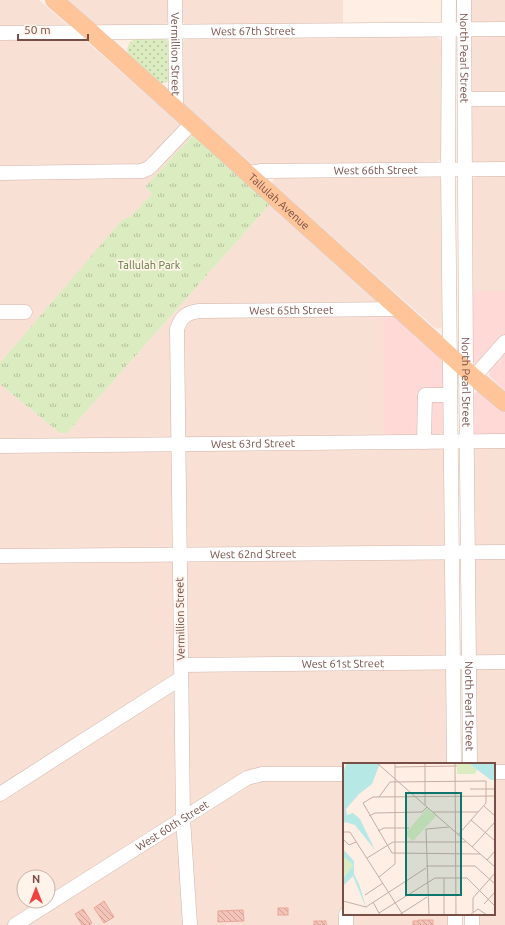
<svg xmlns="http://www.w3.org/2000/svg" width="505" height="925" font-family="Ubuntu,sans-serif">
	<style>
		.residential { fill: #f8e0d4; fill-rule: evenodd }
		.commercial { fill: #ffd9d6 }
		.grass { fill: url(#grass-dots) }
		.park { fill: url(#park-tufts) }
		.building { fill: url(#building-back-hatch); stroke: #e9a698 }
		.lines { fill: none; stroke-linecap: round; stroke-linejoin: round }
		.minor-casing { stroke: #d2b5ab; stroke-width: 15 }
		.major-casing { stroke: #d9cdcb; stroke-width: 18 }
		.minor { stroke: #fff; stroke-width: 14 }
		.major { stroke: #ffc498; stroke-width: 17 }
		.labels { text-anchor: middle; dominant-baseline: central; stroke-width: 3.5; stroke-linejoin: round; paint-order: stroke }
		.street-label { font-size: 11px; fill: #784e47; stroke: #fff3ea }
		.park-label { font-size: 11px; fill: #5a783c; stroke: #fff3ea }
		.inset-road { fill: none; stroke: #c8aea5; stroke-width: 1 }
		.view { fill: #0f766e; fill-opacity: 0.15; stroke: #0f766e; stroke-width: 2 }
		.inset-edge { fill: none; stroke: #784e47; stroke-width: 2 }
	</style>
	<defs>
		<pattern id="grass-dots" width="8" height="8" patternUnits="userSpaceOnUse"><rect width="8" height="8" fill="#dbecc0"/><path d="M2 2h.1M6 6h.1" fill="none" stroke="#b6c19e" stroke-width="1.8" stroke-linecap="round"/></pattern>
		<pattern id="park-tufts" width="24" height="20" patternUnits="userSpaceOnUse"><rect width="24" height="20" fill="#dbecc0"/><path d="M3 7l-1-3M5 7V3M7 7l1-3M15 17l-1-3M17 17v-4M19 17l1-3" fill="none" stroke="#b6c19e"/></pattern>
		<pattern id="building-back-hatch" width="6" height="6" patternUnits="userSpaceOnUse"><rect width="6" height="6" fill="#f5c4b8"/><path d="M-1 5l2 2M0 0l6 6M5-1l2 2" fill="none" stroke="#cba197"/></pattern>
	</defs>
	<rect width="100%" height="100%" fill="#feeee3"/>
	<g class="residential">
		<polygon points="0,0 39,0 193,135 145,187 152,194 130,217 122,221 0,363"/>
		<polygon points="67,0 170,0 170,19 167,23 163,25 95,25"/>
		<polygon points="180,0 343,0 343,24 186,25 180,18"/>
		<polygon points="468,0 505,0 505,22 475,23 470,20"/>
		<polygon points="505,35 505,164 477,164 472,161 471,37 476,36"/>
		<polygon points="432,36 438,37 442,42 443,154 441,159 434,163 252,164 183,103 182,45 184,40 189,38"/>
		<polygon points="505,174 505,291 471,291 470,184 474,178 478,175"/>
		<polygon points="435,175 440,178 442,182 444,322 442,327 437,329 434,327 272,183 274,179 278,177"/>
		<path d="M270 204 393 314 444 437 447 764H344V914H449V925H0V384L60 433H67ZM24 877H48V901H24Z"/>
		<polygon points="473,446 505,446 505,925 477,925 477,914 494,914 494,764 476,764"/>
	</g>
	<g class="commercial">
		<polygon points="471,291 505,291 505,336 477,364 473,363"/>
		<polygon points="393,314 442,359 443,364 444,437 384,437 383,315"/>
		<polygon points="505,351 505,391 490,377 489,371 490,368"/>
		<polygon points="476,392 481,392 505,413 505,446 473,446 472,396"/>
	</g>
	<path class="grass" d="M162 38 166 39 168 42 169 80 166 83H160L128 55C124 33 147 39 162 38Z"/>
	<polygon class="park" points="193,135 270,204 67,433 60,433 0,384 0,363 122,220 130,217 152,194 145,187"/>
	<g class="building">
		<polygon points="104,901 114,917 104,923 94,908"/>
		<rect x="278" y="908" width="10" height="7"/>
		<polygon points="83,909 92,923 89,925 82,925 75,914"/>
		<polygon points="243,910 244,921 218,922 218,911"/>
		<polygon points="418,920 433,920 433,925 413,925 413,921 418,921"/>
		<rect x="314" y="921" width="12" height="4"/>
	</g>
	<g class="lines">
		<defs>
			<g id="minor">
				<path id="s1" d="M175 0 176 108"/>
				<polyline points="449,0 448,170 454,764"/>
				<path id="s2" d="M464 0 466 369 470 764"/>
				<path id="s3" d="M0 33 505 29"/>
				<polyline points="465,99 505,99"/>
				<polyline points="0,173 142,171 149,168 155,162 192,123"/>
				<path id="s4" d="M247 173 261 171 505 169"/>
				<polyline points="0,312 25,312"/>
				<polyline points="474,377 505,342"/>
				<polyline points="424,442 425,395 450,395"/>
				<path id="s5" d="M0 446 505 441"/>
				<path id="s6" d="M0 556 505 552"/>
				<path id="s7" d="M181 665 505 662"/>
				<polyline points="494,772 505,772"/>
				<polyline points="0,794 181,678"/>
				<polyline points="346,914 346,925"/>
				<polyline points="455,914 455,925"/>
				<polyline points="472,914 472,925"/>
				<path id="s8" d="M15 925 247 778 262 774H344"/>
				<path id="s9" d="M190 925 183 818 177 329C181 317 186 313 199 311L400 309"/>
			</g>
			<g id="major">
				<path id="s10" d="M54 0 91 32 474 377 505 403"/>
			</g>
		</defs>
		<use href="#minor" class="minor-casing"/>
		<use href="#major" class="major-casing"/>
		<use href="#minor" class="minor"/>
		<use href="#major" class="major"/>
	</g>
	<g class="labels">
		<g class="street-label">
			<text stroke="none"><textPath href="#s3" startOffset="253">West 67th Street</textPath></text>
			<text stroke="none"><textPath href="#s1" startOffset="54">Vermillion Street</textPath></text>
			<text stroke="none"><textPath href="#s2" startOffset="58">North Pearl Street</textPath></text>
			<text stroke="none"><textPath href="#s4" startOffset="129">West 66th Street</textPath></text>
			<text stroke="none"><textPath href="#s10" startOffset="302">Tallulah Avenue</textPath></text>
			<text stroke="none"><textPath href="#s9" startOffset="719">West 65th Street</textPath></text>
			<text stroke="none"><textPath href="#s2" startOffset="382">North Pearl Street</textPath></text>
			<text stroke="none"><textPath href="#s5" startOffset="253">West 63rd Street</textPath></text>
			<text stroke="none"><textPath href="#s6" startOffset="253">West 62nd Street</textPath></text>
			<text transform="translate(180 619) rotate(-91)">Vermillion Street</text>
			<text stroke="none"><textPath href="#s7" startOffset="162">West 61st Street</textPath></text>
			<text stroke="none"><textPath href="#s2" startOffset="706">North Pearl Street</textPath></text>
			<text stroke="none"><textPath href="#s8" startOffset="186">West 60th Street</textPath></text>
		</g>
		<g class="park-label">
			<text x="149" y="265">Tallulah Park</text>
		</g>
	</g>
	<g transform="translate(343 763)">
		<rect width="152" height="152" fill="#feeee3"/>
		<path d="M0 93 10 102 0 116Z" fill="#dbecc0"/>
		<path d="M114 0H125L134 7 132 11H114ZM84 45 93 53 70 78 62 71Z" fill="#dbecc0"/>
		<path d="M4 0H37L29 21 16 31 3 46 4 52 10 50 17 56 32 87 12 62 2 59 0 62V9ZM125 0H152V17H148ZM0 86 11 98V111L16 121 24 147 10 113 0 123V116L10 102 0 93Z" fill="#b6e9e6"/>
		<path class="inset-road" d="M34 0 152 104M82 0V42M112 0 113 152M52 4 114 3M127 26H152M36 34 47 19 143 18V40L115 72M141 43 152 53M90 49H135M26 53 32 50 79 49 84 44M128 57 152 78M35 68 41 65H66M0 69H7L60 152M0 76 6 82 13 79M129 84 152 59M137 91 49 90 20 40 30 34 152 33M24 95 50 79H123M144 97 152 88M83 103H132L152 121M36 114 52 101V0M101 115V152M22 132 40 120M0 138 23 144 83 105M30 139 37 152M141 141 152 129M130 149V135L152 110M36 150 92 115H124L152 143M56 152 84 134M86 152 83 66 106 64M127 152 135 146 144 152"/>
		<path class="view" d="M63 30H118V132H63Z"/>
		<rect width="152" height="152" class="inset-edge"/>
	</g>
	<g transform="translate(36 889)"><circle r="19" fill="#fff3ea" stroke="#c9b1a9"/>
	<path d="M0-3L7 15L0 10L-7 15Z" fill="#f0423f"/>
	<text y="-6" font-size="11" font-weight="bold" text-anchor="middle" fill="#784e47">N</text>
	</g>
	<path d="M18 34v6h70v-6" fill="none" stroke="#784e47" stroke-width="2"/>
	<text x="24" y="34" font-size="12" fill="#784e47" stroke="#fff3ea" stroke-width="3" paint-order="stroke">50 m</text>
</svg>
